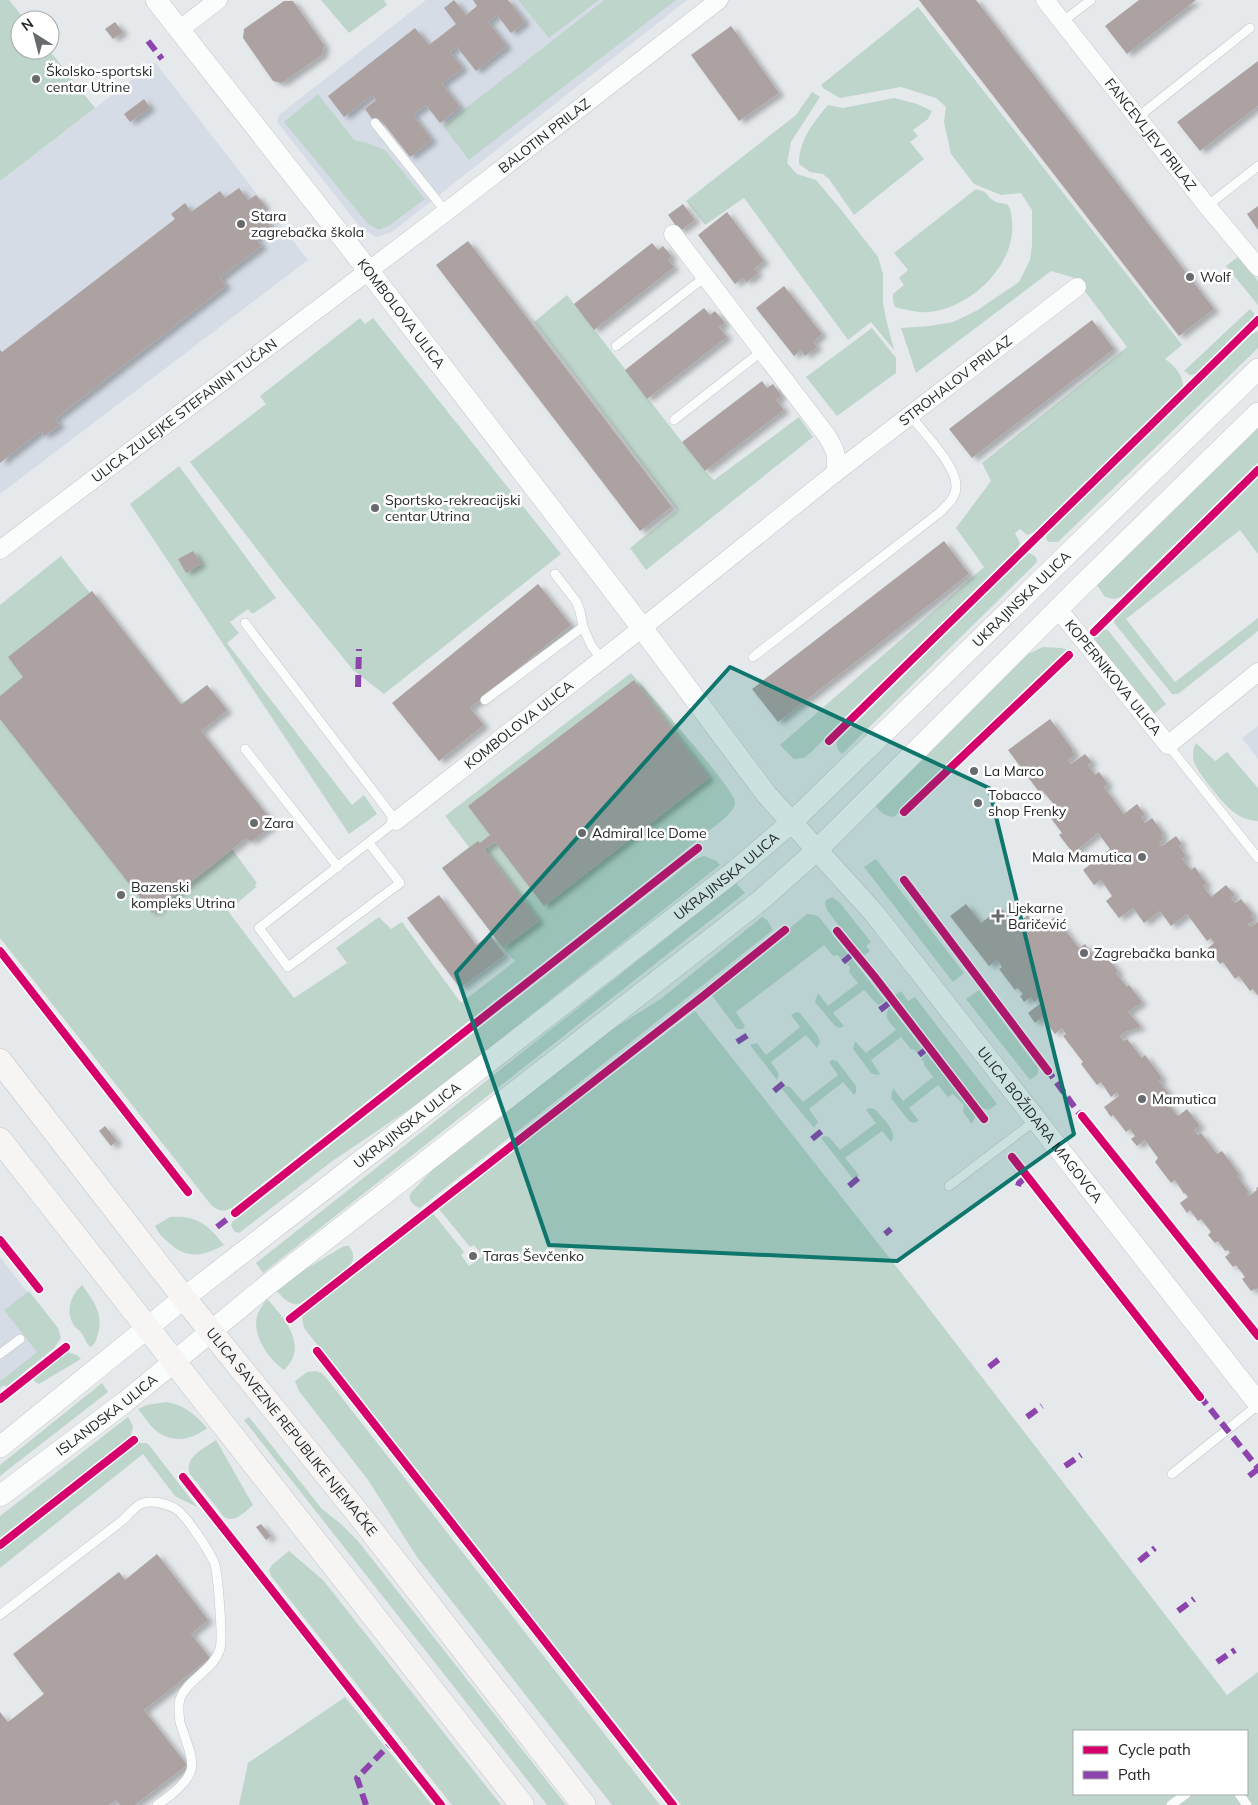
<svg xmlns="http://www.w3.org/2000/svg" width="1258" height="1805" font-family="Mulish,sans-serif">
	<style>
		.built { fill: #d6dce5 }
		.green { fill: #bed5cb; fill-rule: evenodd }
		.building { fill: #aca2a2; filter: url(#shadow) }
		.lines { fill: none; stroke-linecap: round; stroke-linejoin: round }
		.service-casing { stroke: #c3c5c8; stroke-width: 10 }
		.minor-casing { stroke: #c3c5c8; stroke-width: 19 }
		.tertiary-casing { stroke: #c3c5c8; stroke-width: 22 }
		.secondary-casing { stroke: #c3c5c8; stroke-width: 25 }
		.service { stroke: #fbfcfc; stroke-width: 9 }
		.minor { stroke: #fbfcfc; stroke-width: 18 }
		.tertiary { stroke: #fbfcfc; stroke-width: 21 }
		.secondary { stroke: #f6f5f3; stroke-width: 24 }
		.quiet { stroke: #8e44ad; stroke-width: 6; stroke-dasharray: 12 6; stroke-linecap: butt }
		.cycleway-casing { stroke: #fff; stroke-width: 11 }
		.cycleway { stroke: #d6006c; stroke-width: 8 }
		.marked { fill: #0f766e; fill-opacity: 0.2; stroke: #0f766e; stroke-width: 4; stroke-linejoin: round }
		.poi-dot { fill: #686b6d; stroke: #fff; stroke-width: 2 }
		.labels { text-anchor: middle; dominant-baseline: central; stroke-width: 5; stroke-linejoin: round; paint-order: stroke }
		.poi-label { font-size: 14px; fill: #242729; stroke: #fff; text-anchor: start }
		.street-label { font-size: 14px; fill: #242729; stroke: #fff }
	</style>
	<defs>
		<filter id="shadow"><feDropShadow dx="5.5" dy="3" stdDeviation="2.5" flood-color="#0004"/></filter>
	</defs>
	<rect width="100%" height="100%" fill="#e6e9ec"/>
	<g class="built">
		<polygon points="426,0 687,0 392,232 376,237 361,228 277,122 279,115"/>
		<polygon points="155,62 308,260 0,494 0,181"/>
		<polygon points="1258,726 1258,759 1242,738"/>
		<polygon points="0,1257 60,1334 0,1381"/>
	</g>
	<g class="green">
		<polygon points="0,0 9,0 25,20 20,20 20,50 49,50 95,108 0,181"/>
		<polygon points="321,0 384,0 387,5 349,33"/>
		<polygon points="518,0 599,0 549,38"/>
		<polygon points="604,0 676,0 469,160 443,126"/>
		<path d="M918 7 1182 345 1165 359C1174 365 1184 376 1183 388L1035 532 1027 535 1020 529 1015 533 1020 543 1017 551 809 754 804 758 794 759 780 745 984 567 956 528 991 481 982 463 1127 347 1075 278 1051 271 916 373 901 328 929 326 953 322 976 311 1019 282 1030 260 1032 245V210L1021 193 1001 195 974 184 951 154 944 122 946 107 936 98 901 87 840 98 824 89 821 85Z"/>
		<polygon points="812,92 820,97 791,142 787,163 797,174 816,180 839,207 878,257 883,274 883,302 886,319 894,350 871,322 848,340 744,198 705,225 686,201 796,115"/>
		<polygon points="318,94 354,140 367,143 385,150 425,199 390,225 379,230 368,224 284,122"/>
		<path d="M894 98 917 104 932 111 928 119 913 130 918 136 910 142 924 159 854 215 829 179 823 174 810 172 799 164C799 140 813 123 828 105L843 108Z"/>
		<path d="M976 189 985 192C991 201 996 203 1007 204 1012 210 1011 214 1012 221 1017 264 971 308 929 312 918 313 906 310 895 307L893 301V294L904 285 899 278 908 270 894 253Z"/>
		<polygon points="1239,256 1258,281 1258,305 1226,266"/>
		<polygon points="567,295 705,471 714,480 799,417 813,437 646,570 630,548 677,510 534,322"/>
		<polygon points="1250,309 1254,313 1254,319 1252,323 1197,374 1190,375 1184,371"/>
		<polygon points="360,318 365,324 373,318 561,554 384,694 353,670 282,582 190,462 266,404 260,396"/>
		<polygon points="872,328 896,358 896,373 837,416 806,377"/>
		<polygon points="1258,331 1258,348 1058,542 1049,542 1046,539 1047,532 1246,337"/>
		<polygon points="1258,427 1258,463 1121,597 1114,599 1105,597 1097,585"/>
		<polygon points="179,466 276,598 254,613 251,613 248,609 230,622 239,633 227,643 352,805 364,795 377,814 349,834 130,504"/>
		<polygon points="1258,475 1258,554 1240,530 1126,619 1175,682 1258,618 1258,631 1178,694 1172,694 1115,624 1114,620 1115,616"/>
		<path d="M1029 553 1035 556 1037 560 1036 563 842 754C836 749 835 743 840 737L1025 554Z"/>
		<path d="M61 556 90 593 92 591 181 704 207 685 227 710 201 731 274 824 252 841 245 839 232 849 257 883 255 885 256 887 228 911 294 998 347 963 336 948 379 917 391 929 402 922 461 1003 515 961 503 948 442 868 469 847 445 816 631 673C646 690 734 788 735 802 735 808 729 814 725 818L649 879 233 1207C224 1212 221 1212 212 1206L0 938V605Z"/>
		<polygon points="1105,629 1108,630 1166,704 1153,715 1093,638 1100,631"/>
		<path d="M1043 647 1062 648 1068 650 894 817C885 816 879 812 875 804L1026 655Z"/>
		<path d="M1196 743 1215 761 1227 752 1258 788V821C1248 821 1237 816 1230 809 1221 801 1197 772 1194 762 1192 756 1193 748 1196 743Z"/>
		<polygon points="704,856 717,861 720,865 426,1098 331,1162 239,1233 234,1231 231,1225 232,1222 690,863 698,858"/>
		<polygon points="876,859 964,973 953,982 864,867"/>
		<polygon points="736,883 745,893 263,1273 256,1263"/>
		<polygon points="832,897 840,903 871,942 866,946 870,951 862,957 827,910 825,904 826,900"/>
		<polygon points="807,914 815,915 819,917 848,954 841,959 838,955 833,956 824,945 736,1012 745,1026 743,1029 737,1029 710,993"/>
		<path d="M762 917 767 920 773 930 420 1208C413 1205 409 1202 410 1194L436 1166 602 1036 662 998Z"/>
		<polygon points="852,959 885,1001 879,1005 877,1004 864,990 833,1013 844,1026 840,1028 835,1026 815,1002 818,993 828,1006 858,983 849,972 850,967 847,964"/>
		<polygon points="979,990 1038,1068 1038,1074 1030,1080 966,999"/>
		<polygon points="901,991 908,1001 915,997 997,1104 989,1110 982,1108 894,996"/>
		<path d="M890 1007 921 1047V1050L917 1053 915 1050 911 1049 901 1037 871 1060 880 1074 876 1075 871 1073 853 1049 855 1041 866 1053 896 1030C890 1022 882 1017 890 1007Z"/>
		<path d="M695 1011 914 1289 1227 1695 1258 1672V1805H681L304 1328 302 1318 306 1311 432 1212 464 1252 461 1255 469 1266 483 1256 474 1245 470 1247 438 1208ZM1074 1731H1247V1794H1074Z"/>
		<polygon points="797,1012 800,1013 818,1036 820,1042 817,1048 806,1035 771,1062 779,1074 777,1080 750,1045 757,1043 766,1055 800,1027 791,1015"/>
		<polygon points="927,1054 976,1115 972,1124 963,1112 964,1105 953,1094 948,1097 938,1085 909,1108 919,1121 914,1123 909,1121 891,1098 893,1088 903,1101 933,1077 924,1065 924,1062 921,1059"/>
		<polygon points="832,1060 837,1061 856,1086 856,1092 854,1095 843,1082 809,1109 818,1122 814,1128 782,1089 786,1086 790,1087 803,1102 838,1075 829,1062"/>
		<path d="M869 1108 875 1109C882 1118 899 1132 891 1142L882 1131 845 1158 859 1175 853 1179 821 1138 824 1136 829 1137 840 1150 876 1123 866 1110Z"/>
		<path d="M170 1217C197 1215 208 1225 224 1245 204 1256 186 1260 168 1242 163 1238 158 1233 155 1226Z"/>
		<path d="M344 1246H349C353 1251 355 1258 351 1264 346 1271 306 1302 298 1304 290 1306 281 1296 276 1290L294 1276Z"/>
		<path d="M82 1285C94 1301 105 1316 97 1337 96 1341 95 1344 91 1347 85 1343 86 1339 82 1334 81 1331 78 1330 76 1328 65 1315 69 1296 82 1285Z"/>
		<polygon points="29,1291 58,1328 61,1338 54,1348 6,1387 4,1385 0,1388 0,1381 37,1352 4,1310"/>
		<path d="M267 1299C285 1318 309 1347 284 1370 269 1359 252 1336 257 1316 259 1310 263 1305 267 1299Z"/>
		<polygon points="67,1352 77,1355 81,1359 39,1384 34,1381 36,1375"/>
		<polygon points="315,1371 322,1373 328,1380 660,1805 612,1805 417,1557 368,1480 299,1391 295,1381 307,1372"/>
		<polygon points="102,1383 108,1392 0,1476 0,1465"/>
		<path d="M166 1402C184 1405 195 1414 207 1428 191 1441 169 1444 153 1428 148 1423 143 1415 138 1409L147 1405Z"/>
		<polygon points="128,1417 133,1426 131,1436 0,1540 0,1516"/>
		<polygon points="249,1417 322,1509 341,1524 358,1541 566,1805 547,1805 244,1420"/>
		<path d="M216 1440 253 1505C245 1512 234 1524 224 1517L190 1474C183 1457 205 1448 216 1440Z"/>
		<polygon points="139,1443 146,1443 149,1445 197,1507 175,1496 143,1454 0,1568 0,1551"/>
		<polygon points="289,1551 323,1580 501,1805 452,1805 271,1576 269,1570 272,1565"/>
		<polygon points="345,1697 432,1805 239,1805 248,1763"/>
	</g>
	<g class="building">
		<polygon points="454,0 466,15 477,6 473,0 508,0 525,22 511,33 497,15 488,22 507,46 476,71 457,47 450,52 463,68 442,84 460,107 440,123 426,105 413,115 432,140 410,157 380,119 375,123 365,109 376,100 372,95 344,117 328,96 415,28 429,45 456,24 444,8"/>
		<polygon points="919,0 976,0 1214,309 1179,336"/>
		<polygon points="1139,0 1196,0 1127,54 1105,26"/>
		<polygon points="284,1 293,1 324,45 322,55 282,83 273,81 243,38 244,29"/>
		<polygon points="115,22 123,32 113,39 105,29"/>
		<polygon points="731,26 779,93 739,121 691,55"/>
		<polygon points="1258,61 1258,106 1200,151 1177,122"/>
		<polygon points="144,99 150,108 130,122 124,114"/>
		<polygon points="239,188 248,200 256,195 265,206 259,211 270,226 255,238 262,246 220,278 226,286 55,419 60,425 44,436 41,431 0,463 0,350 2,352 175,219 171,214 185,203 191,212 220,191 225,198"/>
		<polygon points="683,204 695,220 680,231 668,215"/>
		<polygon points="1258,206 1258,230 1247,214"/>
		<polygon points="727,212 764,261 754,269 758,273 747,282 743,278 735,284 698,235"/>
		<polygon points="468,241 672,507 640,531 436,265"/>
		<polygon points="652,243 658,250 663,246 672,257 668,260 674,267 594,330 574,304"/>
		<polygon points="784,286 822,334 813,342 817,347 805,356 801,350 794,356 756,308"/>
		<polygon points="704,308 710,315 715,311 725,323 719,327 727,337 647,399 625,370"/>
		<polygon points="1092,320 1114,349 972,458 949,429"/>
		<polygon points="762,381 767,388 773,384 782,396 776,400 784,410 705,471 682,442"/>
		<polygon points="944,541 969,574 778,722 752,689"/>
		<polygon points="193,551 201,564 186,573 178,559"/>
		<polygon points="538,584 571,625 470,708 484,725 439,761 392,703"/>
		<polygon points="92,591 181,705 207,685 227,710 201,731 274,824 252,841 245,839 152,913 0,719 0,696 23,677 8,657"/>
		<polygon points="634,680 709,778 544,906 495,842 484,849 539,921 503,948 442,868 478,841 480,843 490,835 468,806"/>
		<polygon points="1050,719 1073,750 1072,752 1075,755 1068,760 1071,764 1085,754 1092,762 1088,765 1095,775 1099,772 1108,784 1104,787 1124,814 1137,804 1145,815 1141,817 1145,823 1152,818 1163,833 1161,835 1164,839 1159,843 1162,846 1176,836 1182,844 1179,846 1186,856 1182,859 1191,870 1195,867 1203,879 1207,883 1203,886 1211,897 1226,885 1235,895 1231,898 1235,903 1241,899 1253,914 1251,916 1254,920 1248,924 1250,927 1258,922 1258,996 1253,989 1250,991 1239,976 1235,979 1223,962 1220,964 1208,948 1214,943 1211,938 1207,941 1187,914 1171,926 1160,911 1144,923 1133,908 1119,918 1106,901 1112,896 1101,880 1094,885 1083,870 1110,849 1098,833 1073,853 1059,835 1062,833 1050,817 1059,811 1042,790 1039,792 1008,750"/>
		<polygon points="439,895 476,945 490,935 505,955 460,988 407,918"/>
		<polygon points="966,904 981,923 1001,908 1014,926 1028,915 1038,929 1055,917 1079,948 1085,944 1097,960 1105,954 1118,971 1116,973 1127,987 1129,985 1142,1002 1128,1012 1141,1027 1125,1032 1120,1036 1124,1041 1127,1039 1142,1058 1145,1055 1162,1078 1159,1081 1172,1098 1166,1101 1178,1116 1187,1109 1200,1126 1194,1130 1198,1135 1201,1133 1217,1154 1222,1151 1239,1174 1237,1176 1249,1192 1247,1194 1249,1196 1257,1190 1256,1188 1258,1187 1258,1290 1257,1288 1251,1291 1242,1279 1245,1277 1236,1265 1233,1267 1225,1257 1230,1253 1228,1250 1225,1251 1218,1241 1215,1243 1208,1235 1211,1232 1201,1219 1198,1221 1190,1210 1187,1213 1180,1203 1188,1197 1185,1193 1184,1194 1175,1180 1171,1183 1155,1162 1158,1158 1145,1140 1137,1146 1131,1139 1135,1136 1130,1129 1126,1132 1113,1115 1111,1117 1104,1107 1119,1096 1117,1092 1111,1097 1101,1082 1097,1085 1081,1064 1083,1062 1063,1036 1066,1034 1062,1028 1055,1034 1042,1017 1035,1023 1028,1013 1042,1002 1039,998 1034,1002 1031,997 1024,1002 1020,996 1023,994 1018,988 1015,990 999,969 1002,967 997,960 989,966 950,916"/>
		<polygon points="105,1126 117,1141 111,1146 99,1131"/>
		<polygon points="261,1524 271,1536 266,1540 256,1527"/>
		<polygon points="157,1554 208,1620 191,1634 210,1658 144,1710 187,1765 135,1805 120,1805 116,1800 109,1805 0,1805 0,1712 8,1722 44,1694 13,1654 119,1572 125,1580"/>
	</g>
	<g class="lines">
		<defs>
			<g id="service">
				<polyline points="1062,22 1091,0"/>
				<polyline points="1138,117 1250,28"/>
				<polyline points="375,123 446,212"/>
				<polyline points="1207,206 1258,166"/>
				<polyline points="616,346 705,277"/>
				<polyline points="674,420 762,351"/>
				<polyline points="555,574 576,601 580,611 583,627 591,645 602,660"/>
				<polyline points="245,623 396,821 259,928 288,967 400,883 369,843"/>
				<path d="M753 657 939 513C946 506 956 498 956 487 957 466 923 432 910 415"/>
				<polyline points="485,700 583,627"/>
				<polyline points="1168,745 1258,858"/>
				<polyline points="245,749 338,867"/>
				<polyline points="949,1186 1036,1120"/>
				<polyline points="0,1354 20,1339"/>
				<polyline points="1172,1474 1258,1405"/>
				<path d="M0 1615 123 1520C128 1515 136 1505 143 1503 153 1500 168 1504 176 1509 186 1515 209 1551 214 1562 218 1571 223 1639 220 1649 213 1671 188 1678 180 1699 178 1706 179 1715 180 1722 183 1734 195 1758 191 1770 187 1784 169 1797 157 1805"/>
				<polyline points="1239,1794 1247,1805"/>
				<polyline points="1171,1805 1186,1794"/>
			</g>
			<g id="minor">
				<path id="s1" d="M1045 0 1207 206 1258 267"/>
				<polyline points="179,30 218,0"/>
				<path d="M673 234 827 436C836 451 838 456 835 473"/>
				<path id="s2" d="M0 550 446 212 719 0"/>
				<path id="s3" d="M1058 609 1168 745 1258 672"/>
				<path id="s4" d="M396 821 642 628 835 473 1077 287"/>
			</g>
			<g id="tertiary">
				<path id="s5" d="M156 0 368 270 627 608 767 795 874 913 1258 1403"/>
				<path id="s6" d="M0 1447 184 1298 736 870 792 822 1258 369"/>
				<path id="s7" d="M0 1496 125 1402 265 1287 761 900 817 850 1081 586 1258 413"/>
			</g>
			<g id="secondary">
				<path id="s8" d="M0 1061 184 1298 360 1516 584 1805"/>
				<polyline points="0,1140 522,1805"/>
			</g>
		</defs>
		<use href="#service" class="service-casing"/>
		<use href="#minor" class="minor-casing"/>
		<use href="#tertiary" class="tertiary-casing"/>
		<use href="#secondary" class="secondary-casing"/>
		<use href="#service" class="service"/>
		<use href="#minor" class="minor"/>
		<use href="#tertiary" class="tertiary"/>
		<use href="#secondary" class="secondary"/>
		<g class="quiet">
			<polyline points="148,41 162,59"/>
			<polyline points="358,687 359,649"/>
			<polyline points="843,962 855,952"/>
			<polyline points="880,1010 893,1000"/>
			<polyline points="737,1042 748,1035"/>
			<polyline points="919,1055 929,1047"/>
			<polyline points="1046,1068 1084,1120"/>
			<polyline points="774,1091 786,1081"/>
			<polyline points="812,1139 823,1130"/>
			<polyline points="849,1186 861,1176"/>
			<polyline points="1018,1186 1019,1183 1027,1176"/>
			<polyline points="217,1227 239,1210"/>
			<polyline points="885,1234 891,1229"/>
			<polyline points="989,1367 1003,1356"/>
			<polyline points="1199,1395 1258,1468"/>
			<polyline points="1027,1417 1042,1406"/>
			<polyline points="1065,1466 1081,1455"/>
			<polyline points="1249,1476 1258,1469"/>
			<polyline points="1139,1561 1155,1548"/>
			<polyline points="1178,1611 1194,1599"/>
			<polyline points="1217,1662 1235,1650"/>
			<polyline points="366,1805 357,1778 392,1742"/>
		</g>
		<defs>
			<g id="cycleway">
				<polyline points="1094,632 1258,470"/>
				<polyline points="829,741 1258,320"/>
				<polyline points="904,812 1069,655"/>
				<polyline points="904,880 1048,1071"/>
				<polyline points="837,931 874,976 984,1119"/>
				<polyline points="0,951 188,1192"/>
				<polyline points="1082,1116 1258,1336"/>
				<polyline points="1012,1157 1200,1397"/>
				<polyline points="235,1213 698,848"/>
				<polyline points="0,1240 39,1289"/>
				<polyline points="290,1319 702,997 785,930"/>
				<polyline points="317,1351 673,1805"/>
				<polyline points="0,1399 66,1347"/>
				<polyline points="183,1477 441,1805"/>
				<polyline points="0,1545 134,1440"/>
			</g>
		</defs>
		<use href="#cycleway" class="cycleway-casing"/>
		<use href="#cycleway" class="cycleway"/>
	</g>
	<path class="marked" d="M730 667 989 788 1074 1134 897 1261 549 1245 456 973Z"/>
	<g class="poi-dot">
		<circle cx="36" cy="79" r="5"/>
		<circle cx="241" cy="224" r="5"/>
		<circle cx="1190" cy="277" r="5"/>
		<circle cx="375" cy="508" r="5"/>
		<circle cx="974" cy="771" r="5"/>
		<circle cx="978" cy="803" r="5"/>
		<circle cx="254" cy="823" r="5"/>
		<circle cx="582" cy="833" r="5"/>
		<circle cx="1142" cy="857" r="5"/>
		<circle cx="121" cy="895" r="5"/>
		<path d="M995.5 908.5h5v5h5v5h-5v5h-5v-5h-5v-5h5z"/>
		<circle cx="1084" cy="953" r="5"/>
		<circle cx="1142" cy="1099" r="5"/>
		<circle cx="473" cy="1256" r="5"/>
	</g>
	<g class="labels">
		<g class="poi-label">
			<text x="46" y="71">Školsko-sportski<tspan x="46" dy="16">centar Utrine</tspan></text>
			<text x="251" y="216">Stara<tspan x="251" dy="16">zagrebačka škola</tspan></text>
			<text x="1200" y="277">Wolf</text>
			<text x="385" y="500">Sportsko-rekreacijski<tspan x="385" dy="16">centar Utrina</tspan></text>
			<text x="984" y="771">La Marco</text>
			<text x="988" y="795">Tobacco<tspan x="988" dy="16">shop Frenky</tspan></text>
			<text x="264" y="823">Zara</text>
			<text x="592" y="833">Admiral Ice Dome</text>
			<text x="1132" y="857" text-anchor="end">Mala Mamutica</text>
			<text x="131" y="887">Bazenski<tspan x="131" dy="16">kompleks Utrina</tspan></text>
			<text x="1008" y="908">Ljekarne<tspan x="1008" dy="16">Baričević</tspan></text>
			<text x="1094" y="953">Zagrebačka banka</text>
			<text x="1152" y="1099">Mamutica</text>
			<text x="483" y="1256">Taras Ševčenko</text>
		</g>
		<g class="street-label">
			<text stroke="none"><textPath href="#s1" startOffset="171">FANCEVLJEV PRILAZ</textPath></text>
			<text stroke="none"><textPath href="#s2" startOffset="684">BALOTIN PRILAZ</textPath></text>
			<text stroke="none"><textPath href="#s5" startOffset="398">KOMBOLOVA ULICA</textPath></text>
			<text stroke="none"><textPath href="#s4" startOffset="712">STROHALOV PRILAZ</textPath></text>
			<text stroke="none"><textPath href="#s2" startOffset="231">ULICA ZULEJKE STEFANINI TUĆAN</textPath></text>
			<text stroke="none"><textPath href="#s6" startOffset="1329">UKRAJINSKA ULICA</textPath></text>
			<text stroke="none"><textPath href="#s3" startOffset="88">KOPERNIKOVA ULICA</textPath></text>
			<text stroke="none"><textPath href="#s4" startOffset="156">KOMBOLOVA ULICA</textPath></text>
			<text stroke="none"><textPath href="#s6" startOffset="924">UKRAJINSKA ULICA</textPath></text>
			<text stroke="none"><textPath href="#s6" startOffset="519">UKRAJINSKA ULICA</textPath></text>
			<text stroke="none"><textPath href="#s5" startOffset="1431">ULICA BOŽIDARA MAGOVCA</textPath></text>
			<text stroke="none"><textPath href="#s7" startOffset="134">ISLANDSKA ULICA</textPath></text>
			<text stroke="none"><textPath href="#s8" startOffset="472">ULICA SAVEZNE REPUBLIKE NJEMAČKE</textPath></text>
		</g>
	</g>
	<rect x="1073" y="1730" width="175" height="65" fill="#ffffff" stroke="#a7a9a9"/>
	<rect x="1083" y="1746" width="25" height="8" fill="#d6006c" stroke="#a7a9a9"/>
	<text x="1118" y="1755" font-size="15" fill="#242729">Cycle path</text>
	<rect x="1083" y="1771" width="25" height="8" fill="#8e44ad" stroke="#a7a9a9"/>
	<text x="1118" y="1780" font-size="15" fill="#242729">Path</text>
	<g transform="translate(35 35) rotate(324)"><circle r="24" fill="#ffffff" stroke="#a7a9a9"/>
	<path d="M0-4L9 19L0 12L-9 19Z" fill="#686b6d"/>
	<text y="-8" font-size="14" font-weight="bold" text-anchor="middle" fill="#242729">N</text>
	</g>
</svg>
